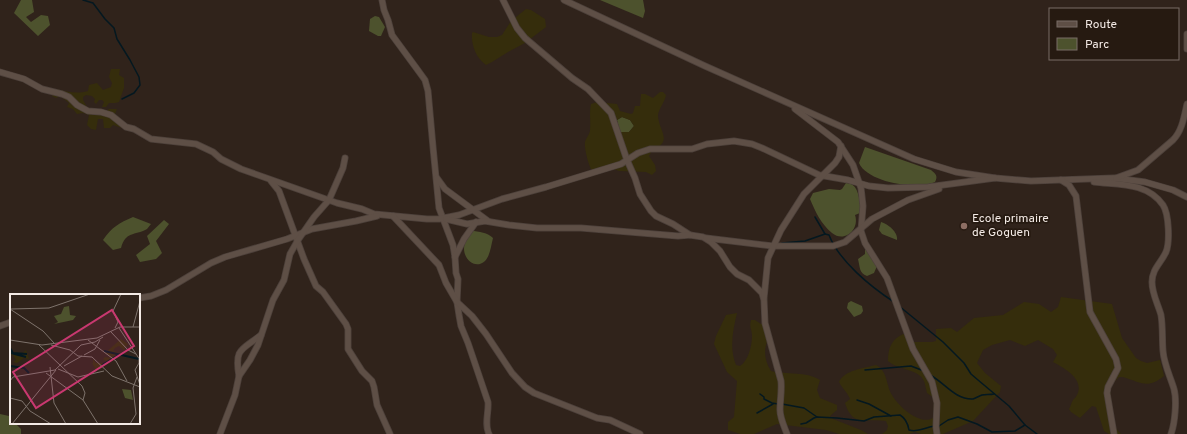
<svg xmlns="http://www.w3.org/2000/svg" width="1187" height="434" font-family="Overpass,sans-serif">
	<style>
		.green { fill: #4d522d }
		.sand { fill: #352d0c; fill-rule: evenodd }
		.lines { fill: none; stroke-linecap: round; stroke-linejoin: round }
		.stream { stroke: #041820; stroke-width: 1.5 }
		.minor-casing { stroke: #4d413b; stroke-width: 7 }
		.minor { stroke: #5e4f46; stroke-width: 5.5 }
		.education-dot { fill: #8d6e63; stroke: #261a11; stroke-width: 1.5 }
		.labels { text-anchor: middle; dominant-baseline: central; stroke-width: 3.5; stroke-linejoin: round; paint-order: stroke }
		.poi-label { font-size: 12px; fill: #f3eae5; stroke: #261a11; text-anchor: start }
		.inset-river { fill: none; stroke: #041820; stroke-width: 2 }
		.inset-road { fill: none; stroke: #7e736c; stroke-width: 1 }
		.view { fill: #c93870; fill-opacity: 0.15; stroke: #c93870; stroke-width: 2 }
		.inset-edge { fill: none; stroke: #f3eae5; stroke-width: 2 }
	</style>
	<rect width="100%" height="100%" fill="#30231b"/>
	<g class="green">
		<polygon points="21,0 32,0 34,12 26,17 31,22 41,15 48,16 50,25 38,36 14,13"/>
		<polygon points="600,0 643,0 645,11 643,18"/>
		<polygon points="375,16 379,17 385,27 381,36 378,36 369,31 370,19"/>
		<polygon points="622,117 630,120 634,126 629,132 620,132 617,120"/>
		<path d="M865 147 931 170C936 174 938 176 935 182 917 190 868 183 859 163Z"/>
		<path d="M846 183C859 183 859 199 861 210L860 213 855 215C860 230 844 243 832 233 821 224 815 211 810 199L813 193 829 189 840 190 842 189Z"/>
		<path d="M133 217 151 224 147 229C134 236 126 231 121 248L113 250 103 240C112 227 119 223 133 217Z"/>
		<polygon points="164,220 169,224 156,241 162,253 156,259 140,262 136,255 150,244 147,236"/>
		<path d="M881 222C888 224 898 232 897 240L882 234 879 230Z"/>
		<path d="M471 231C479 231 488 233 493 238 491 246 490 256 485 261 475 270 464 259 464 249 464 242 468 237 471 231Z"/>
		<path d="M865 250H867L877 266 874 273 867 276C859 273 860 267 858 259L865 254Z"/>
		<polygon points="851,301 862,306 863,311 861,314 854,317 847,308 848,303"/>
		<polygon points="0,414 9,416 11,418 11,423 15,423 21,429 21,434 0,434"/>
	</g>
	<g class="sand">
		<path d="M526 9 531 10 545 19 546 27 525 43 508 52 492 62 486 65C476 58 471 45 472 33L473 32 489 37H497L502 35 511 21Z"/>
		<path d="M111 69H120L119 75 124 78V88L119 102 115 103H109L106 107H102L104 102 102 100H99L96 104 94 102 95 99 92 96 86 95 83 97V100L87 107 104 113 109 109H117L115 114 116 117 125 125 122 128 113 125 110 128H104L103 119H98L96 130 91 129 87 125 89 115 83 113 77 114 73 109 67 107 69 103 60 96 56 98 52 96 56 89C67 92 77 94 88 91L89 85 97 83 103 90 111 87 112 83 109 77Z"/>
		<path d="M660 92H663L666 95C665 102 659 108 658 115 658 130 674 142 653 149L649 156 655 165 656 171 652 175 646 172 619 171 609 167 593 172C589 168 584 148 585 142 586 138 590 134 590 130 591 121 589 113 591 104L597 102 617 104 620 111 631 114 633 113 635 106H640L641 94H645L653 98ZM622 117 630 120 634 126 629 132H620L617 120Z"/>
		<path d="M1061 297 1112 304 1122 338 1136 358 1141 361 1147 363 1160 360 1164 376C1148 389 1142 383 1123 377H1119L1113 383 1110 390 1115 427 1121 434H1109L1104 431 1096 407 1092 406 1080 418 1071 412 1069 409C1071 406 1071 403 1073 400 1074 399 1076 397 1077 395 1085 379 1064 368 1053 362L1057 355 1053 349 1038 340 1025 346 1010 340 992 345 983 350 977 363 985 373 1001 386 1000 392 973 421 943 434H921L915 432 909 434H882L887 430 888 426 886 421C866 418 853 428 845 403L850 399C848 393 842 388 839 382 844 370 865 368 876 365 888 371 886 386 892 395 898 406 920 426 933 418L934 398 927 393C926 389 925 384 924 381 919 369 898 370 888 361 888 347 892 338 906 333L910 342H932L936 341V329L951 328 957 332 974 318 1003 315 1024 302 1039 304 1051 312 1058 307Z"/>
		<path d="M737 313C733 330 729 348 736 365L740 366C748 361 752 346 752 336 752 329 749 328 751 320H755L761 324 765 323 769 337C763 349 764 360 771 371 787 375 806 371 820 380L817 390 820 398 837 405V410L830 416 833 419 861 430 868 434H839L826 430 777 424 754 434H740L728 430V422L734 417 737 381 727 372 714 344 716 336 726 315Z"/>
	</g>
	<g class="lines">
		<g class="stream">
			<polyline points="83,0 93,3 105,19 114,28 117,39 130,60 139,77 140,85 134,93 122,99"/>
			<polyline points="815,217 825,234"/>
			<path d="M782 243 805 241 825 234 829 235C839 261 871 287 894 302"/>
			<polyline points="899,306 943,342 964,363 971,374 978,380 1009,406 1025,425 1037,434"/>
			<polyline points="865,370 911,366 924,371"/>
			<path d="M930 375C944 382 955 400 973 399 976 398 979 396 982 395 985 394 990 395 994 394"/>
			<polyline points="760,394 764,397 764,399 772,403 778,404"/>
			<polyline points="857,400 869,404 891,416"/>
			<polyline points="782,404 804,408 817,417"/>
			<polyline points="757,413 773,404"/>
			<path d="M801 424 806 423 814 418 817 417 837 418 864 421 874 417 900 415C905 418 908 424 909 430 919 433 925 427 935 426"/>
			<polyline points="939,426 948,420 958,417 977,424 992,432 1015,431 1025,425"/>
		</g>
		<defs>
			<g id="minor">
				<path d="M382 0 384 10 388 20 392 35 417 69 425 80 428 91 433 147 439 208 453 245 455 257 456 273 458 279 457 302 459 315 461 326 468 343 488 402C489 412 484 424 489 434"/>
				<path d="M503 0 517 28 525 38 572 78 588 89 611 113 627 160 635 178 640 194 651 211 656 216 673 224 690 235 703 237 711 242 720 251 730 267 737 274 749 280 762 293 764 300 765 323 781 381C782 391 780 400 780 410 780 418 784 426 787 434"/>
				<polyline points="564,0 705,66 914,159 956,172 995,178 1031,181 1114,178 1145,182 1173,190 1187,197"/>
				<polyline points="1187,34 1187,49"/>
				<polyline points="0,72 24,79 42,89 62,94 69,97 77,105 88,111 101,112 111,115 126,127 134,129 151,139 196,144 213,152 221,159 241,169 337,203 362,209 374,214 427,219 439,219 459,215 502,199 546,187 621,164 638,153 650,149 692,149 707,144 734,141 752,144 762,148 819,175 848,180 869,186 888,188 928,187 995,178"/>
				<polyline points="795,109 838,142 853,165 861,188 863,206 861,231 865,243 887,278 913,349 932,382 937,403 936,427 937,434"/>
				<polyline points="437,178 445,189 488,221"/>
				<path d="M1116 178 1138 170 1173 140C1182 131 1184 117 1187 104"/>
				<polyline points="1061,180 1069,185 1076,196 1090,312 1116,359 1118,368 1108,387 1107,393 1114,434"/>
				<polyline points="271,181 279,191 304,259 316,286 323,292 346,324 348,329 348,349 362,371 372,381 374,387 377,405 390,434"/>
				<path d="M1094 182C1118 185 1147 182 1163 205 1169 214 1170 242 1166 252 1161 263 1152 269 1152 282 1152 294 1158 304 1161 315 1163 327 1162 339 1163 351 1164 364 1170 376 1174 389 1177 400 1175 423 1171 434"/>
				<polyline points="393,216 439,265 446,283 457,302 472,316 486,334 512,373 525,387 534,393 597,418 610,420 640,434"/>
				<polyline points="446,219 467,224 485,221 509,225 537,228 581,228 678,236 690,235"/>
				<polyline points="706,238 773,246 833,246 845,242 872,219 908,200 939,189"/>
				<polyline points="455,257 464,239 476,222"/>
				<polyline points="139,298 151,296 166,290 211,263 225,257 287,239 312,229 356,221 377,216"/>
				<polyline points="764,298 768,258 781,230 804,194 835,163 839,157 841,146"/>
				<polyline points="0,326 11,322"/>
				<path d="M239 376C234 348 242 350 261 335"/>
				<polyline points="220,434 235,395 239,376 250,360 258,345 273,300 284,280 290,254 298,240 314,217 329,200 343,168 345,158"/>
			</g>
		</defs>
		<use href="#minor" class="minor-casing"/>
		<use href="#minor" class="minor"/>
	</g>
	<circle class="education-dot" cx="964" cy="226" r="4"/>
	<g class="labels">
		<g class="poi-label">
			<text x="972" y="219">Ecole primaire<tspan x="972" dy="14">de Goguen</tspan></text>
		</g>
	</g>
	<g transform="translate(10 294)">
		<rect width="130" height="130" fill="#30231b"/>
		<path d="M59 12 60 21 66 22 63 26 44 30 48 28 44 22 51 20 54 13ZM112 95 121 96 123 106 115 104Z" fill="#4d522d"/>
		<path d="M111 45 118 50 114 56 109 52 105 54 103 57 107 58 104 66 86 76 80 66 83 70V65L86 69H98L93 65 95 63 102 64 95 59ZM0 53 3 58 13 59 16 56 19 65 14 64 7 69 3 68 6 66 3 61H0Z" fill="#352d0c"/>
		<path class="inset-river" d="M0 54 3 59 17 60M94 57 129 65M1 59 16 63M92 71 110 60M0 72 14 74 19 79"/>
		<path class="inset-road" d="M0 15 33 37 44 49M1 15 39 14 80 0M123 33 130 7M105 34 108 28 103 17 111 0M109 34 130 66M101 38 118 56 126 60M0 46 32 51 87 44 110 33H130M78 46 106 67 117 87M29 51 72 92 75 99 73 106 88 130M41 51 60 56 68 62 82 63 102 82 130 93M74 61 85 55 90 46M129 65V69L125 76 130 91M54 72 72 62M40 73 44 109 56 130M48 75 68 83 94 77M36 79 73 106M0 87 3 83 45 76 71 51 85 48 93 43M0 104 12 107 20 117 41 130M2 130 46 76M120 130 126 120 123 94 127 83"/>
		<path class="view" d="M102 16 124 52 26 114 3 78Z"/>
		<rect width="130" height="130" class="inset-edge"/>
	</g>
	<rect x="1049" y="8" width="130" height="52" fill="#261a11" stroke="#786d66"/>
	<rect x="1057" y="21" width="20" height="6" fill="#5e4f46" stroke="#786d66"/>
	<text x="1085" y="28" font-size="12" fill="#f3eae5">Route</text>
	<rect x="1057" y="38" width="20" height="12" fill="#4d522d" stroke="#786d66"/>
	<text x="1085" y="48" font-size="12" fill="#f3eae5">Parc</text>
</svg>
